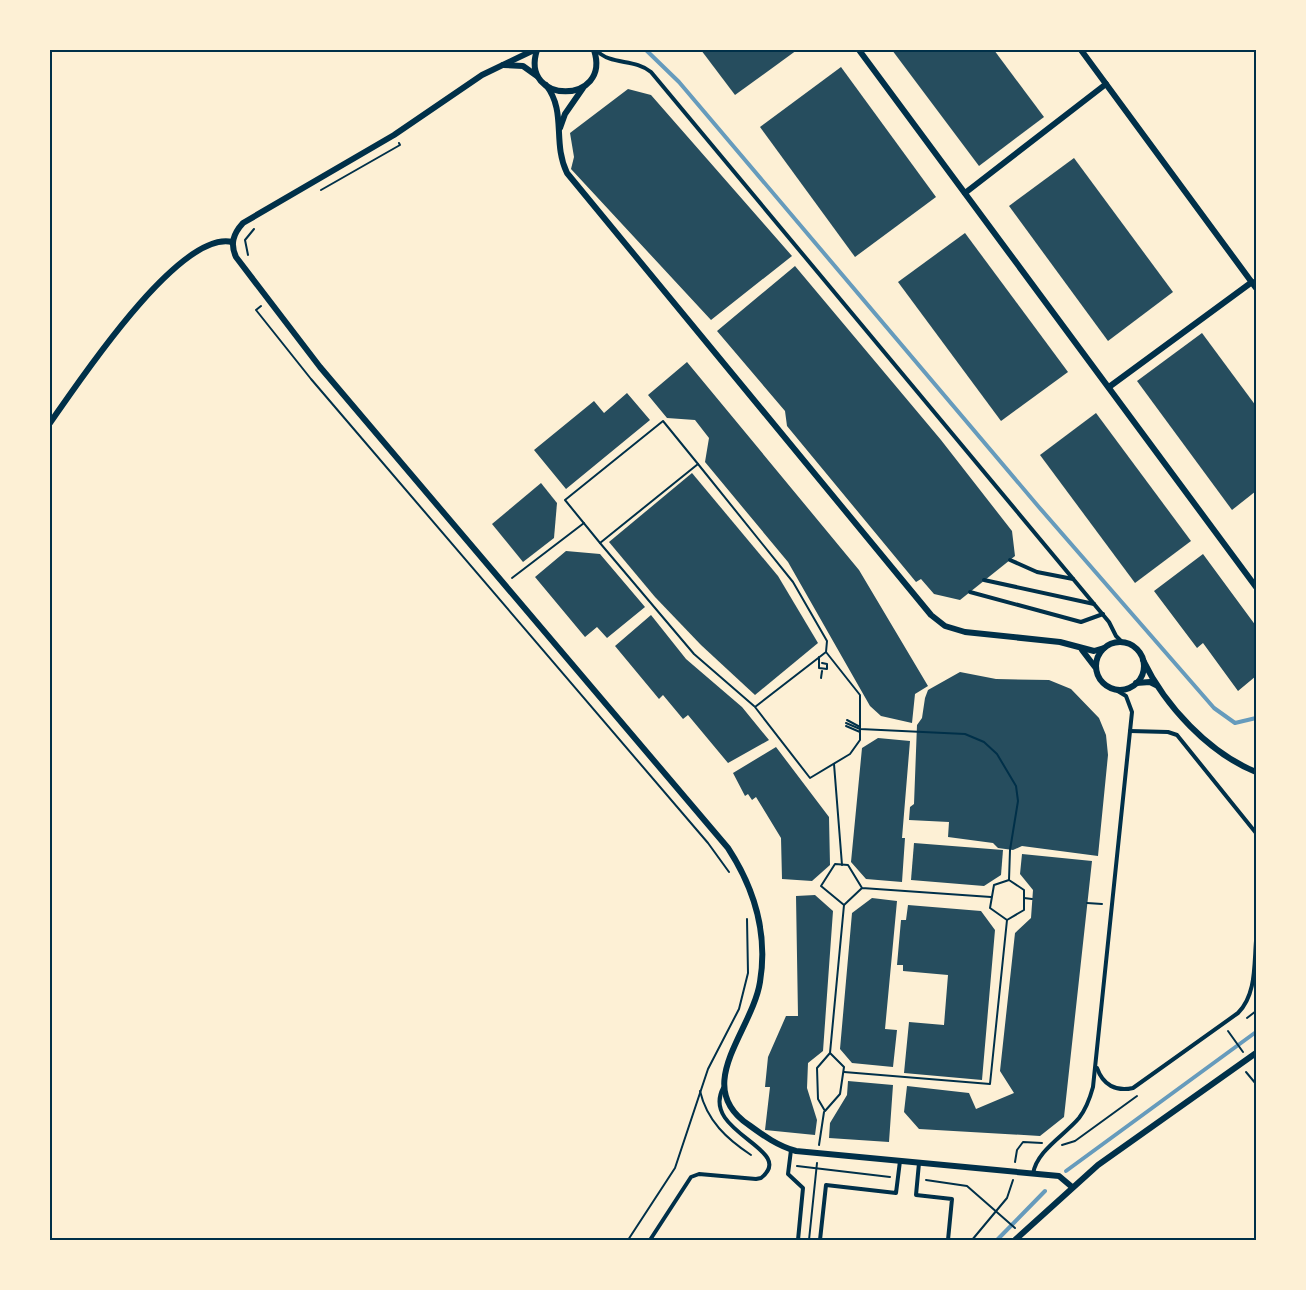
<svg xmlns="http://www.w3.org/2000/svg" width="1306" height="1290" font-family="Mulish,sans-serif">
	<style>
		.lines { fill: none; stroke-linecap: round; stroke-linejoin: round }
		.stream { stroke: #669bbc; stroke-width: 4 }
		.building { fill: #264d5e }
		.path { stroke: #003049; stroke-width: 2 }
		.service { stroke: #003049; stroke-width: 4 }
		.minor { stroke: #003049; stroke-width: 6 }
		.neatline { fill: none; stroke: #003049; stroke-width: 2 }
	</style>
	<rect width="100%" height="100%" fill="#fdf0d5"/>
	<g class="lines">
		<g class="stream">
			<polyline points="646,50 679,82 1038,506 1214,708 1235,723 1256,718"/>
			<polyline points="1066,1171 1256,1032"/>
			<polyline points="997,1240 1045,1191"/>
		</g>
	</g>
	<g class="building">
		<polygon points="701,50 797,50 735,95"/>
		<polygon points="892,50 994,50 1044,117 979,166"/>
		<polygon points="841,67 936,197 855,257 760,127"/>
		<polygon points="628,89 651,95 792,256 711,320 571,169 574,157 570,133"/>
		<polygon points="1074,158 1173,292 1108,341 1009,206"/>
		<polygon points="965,233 1068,372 1001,421 898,282"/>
		<polygon points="795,266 941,440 1012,531 1015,556 960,600 934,594 921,579 916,582 787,426 785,411 717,331"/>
		<polygon points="1202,333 1256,406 1256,491 1232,510 1137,381"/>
		<polygon points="687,362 859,570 928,686 915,694 912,723 881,716 870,706 788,562 705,462 709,438 695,420 667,418 648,395"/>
		<polygon points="627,393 650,420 566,489 534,450 594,401 604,413"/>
		<polygon points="1096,413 1191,541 1135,583 1040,455"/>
		<polygon points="692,473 778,576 818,643 755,695 701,645 655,597 609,542"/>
		<polygon points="541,483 557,503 554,538 523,562 492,524"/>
		<polygon points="566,551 600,554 645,607 607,638 597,627 585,637 535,577"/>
		<polygon points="1203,554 1256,626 1256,676 1238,691 1203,643 1197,648 1154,591"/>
		<polygon points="651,615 686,659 742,707 769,740 728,763 688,715 683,719 663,695 659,699 615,646"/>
		<polygon points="960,672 996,679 1049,680 1071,689 1099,718 1106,735 1108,755 1098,856 1022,846 1013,850 998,848 993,843 948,837 949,822 909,820 910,807 914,804 917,725 922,718 925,698 928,690"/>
		<polygon points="878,738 910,741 902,838 905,838 902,882 866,879 851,862 862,748"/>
		<polygon points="776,747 829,817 830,865 812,881 782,879 781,838 756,797 752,800 748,794 745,796 733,773"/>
		<polygon points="914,843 1003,850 1001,875 984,886 911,880"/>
		<polygon points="1022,854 1092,861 1064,1117 1040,1136 919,1129 904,1112 907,1086 969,1093 976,1109 1014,1093 1000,1071 1015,933 1031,918 1033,890 1020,874"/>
		<polygon points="815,895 833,911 823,1051 808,1063 807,1088 817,1120 815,1135 765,1130 770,1087 765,1087 768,1057 786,1016 798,1016 796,896"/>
		<polygon points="872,898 897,901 885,1029 897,1030 893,1067 852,1063 840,1049 852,913"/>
		<polygon points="908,905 981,911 995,930 982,1080 904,1073 909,1022 944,1025 948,975 903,971 903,965 897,965 901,920 906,920"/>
		<polygon points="848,1081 893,1085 889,1142 829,1138 830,1123 847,1095"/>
	</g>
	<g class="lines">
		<g class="path">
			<polyline points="321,190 400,145 399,143"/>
			<polyline points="248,255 245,240 254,229"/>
			<polyline points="261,306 256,310 311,379 708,843 729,872"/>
			<polygon points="663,421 698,464 600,543 565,500"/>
			<polyline points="698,464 793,582 827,641 826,652 860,695 860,740 850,754 810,778 755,707 826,652"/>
			<polyline points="600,543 694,654 754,706"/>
			<polyline points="512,578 584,523"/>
			<polyline points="819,657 819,668 827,669 827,664 822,663"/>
			<polyline points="821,678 822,671"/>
			<polyline points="847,720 860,727"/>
			<polyline points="846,723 860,729 965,734 984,742 997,754 1016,786 1018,801 1010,850 1009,880 994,885 990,908 1007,920 1024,910 1024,890 1009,880"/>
			<polyline points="846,726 860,732"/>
			<polyline points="834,764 842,865"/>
			<polyline points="862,888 848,865 835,864 821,886 844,905 862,888 991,897"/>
			<polyline points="1024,898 1032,899"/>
			<polyline points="1087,903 1102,904"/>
			<polyline points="1247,1018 1256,1011"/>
			<polyline points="1228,1031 1243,1052"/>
			<polyline points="830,1053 844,1067 840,1094 825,1111 818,1099 817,1068 830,1053 844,905"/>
			<polyline points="844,1072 990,1084 1007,920"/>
			<polyline points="1246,1072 1256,1084"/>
			<path d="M700 1091C707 1121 727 1139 751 1155"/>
			<polyline points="819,1145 824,1112"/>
			<polyline points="1062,1145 1075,1141 1137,1096"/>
			<polyline points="1015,1162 1017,1150 1023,1142 1042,1143"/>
			<polyline points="797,1166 890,1177"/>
			<polyline points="926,1180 967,1186 1015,1228"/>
			<polyline points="628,1240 675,1168 708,1069 739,1009 748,973 747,919"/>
			<polyline points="809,1240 817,1163"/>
			<polyline points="972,1240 1007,1198 1013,1180"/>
		</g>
		<g class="service">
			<path d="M596 50C611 66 634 58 651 72L1109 622 1116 636 1123 643"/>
			<polyline points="1010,560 1037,572 1073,579"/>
			<polyline points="984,580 1094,604"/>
			<polyline points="970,592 1081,622 1103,614"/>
			<polyline points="1130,731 1168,732 1177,735 1256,833"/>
			<path d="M1097 1068C1103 1085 1116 1092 1133 1088L1238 1013C1256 995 1254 966 1256 941"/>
			<polyline points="791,1150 788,1174 803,1188 798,1240"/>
			<polyline points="919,1163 916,1195 952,1199 948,1240"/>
			<path d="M1033 1174C1036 1151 1065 1135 1079 1118 1086 1109 1090 1098 1093 1087L1132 712 1126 696 1116 690"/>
			<path d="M650 1240 691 1177 699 1174 756 1179 761 1178C798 1149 700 1133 723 1088"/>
			<polyline points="820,1240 826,1185 896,1193 900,1161"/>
		</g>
		<g class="minor">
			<path d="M534 50 482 75 394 135 243 223C233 234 230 244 236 257L320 367 728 848C754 888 768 934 760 982 752 1032 691 1086 749 1125 764 1136 778 1146 796 1151L1059 1176 1072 1187"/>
			<path d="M537 50C519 105 612 105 594 50"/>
			<polyline points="859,50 1256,587"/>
			<polyline points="1081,50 1256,288"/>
			<polyline points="503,65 523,66 537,76"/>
			<path d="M546 85C567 112 552 142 567 173L931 615 945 626 965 632 1060 642 1094 651 1104 648"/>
			<polyline points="560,128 565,114 583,88"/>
			<polyline points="965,193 1106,84"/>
			<polyline points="1109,387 1252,282"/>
			<path d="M50 423C78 383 179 230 232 242"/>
			<circle cx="1120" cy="666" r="24"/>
			<polyline points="1082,650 1095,667"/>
			<path d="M1143 660C1165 706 1209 753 1256 772"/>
			<polyline points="1136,683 1150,682 1156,685"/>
			<polyline points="1015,1240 1098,1165 1256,1053"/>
		</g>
	</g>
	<rect width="1306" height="1290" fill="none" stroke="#fdf0d5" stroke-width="102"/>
	<rect x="51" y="51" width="1204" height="1188" class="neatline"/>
</svg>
